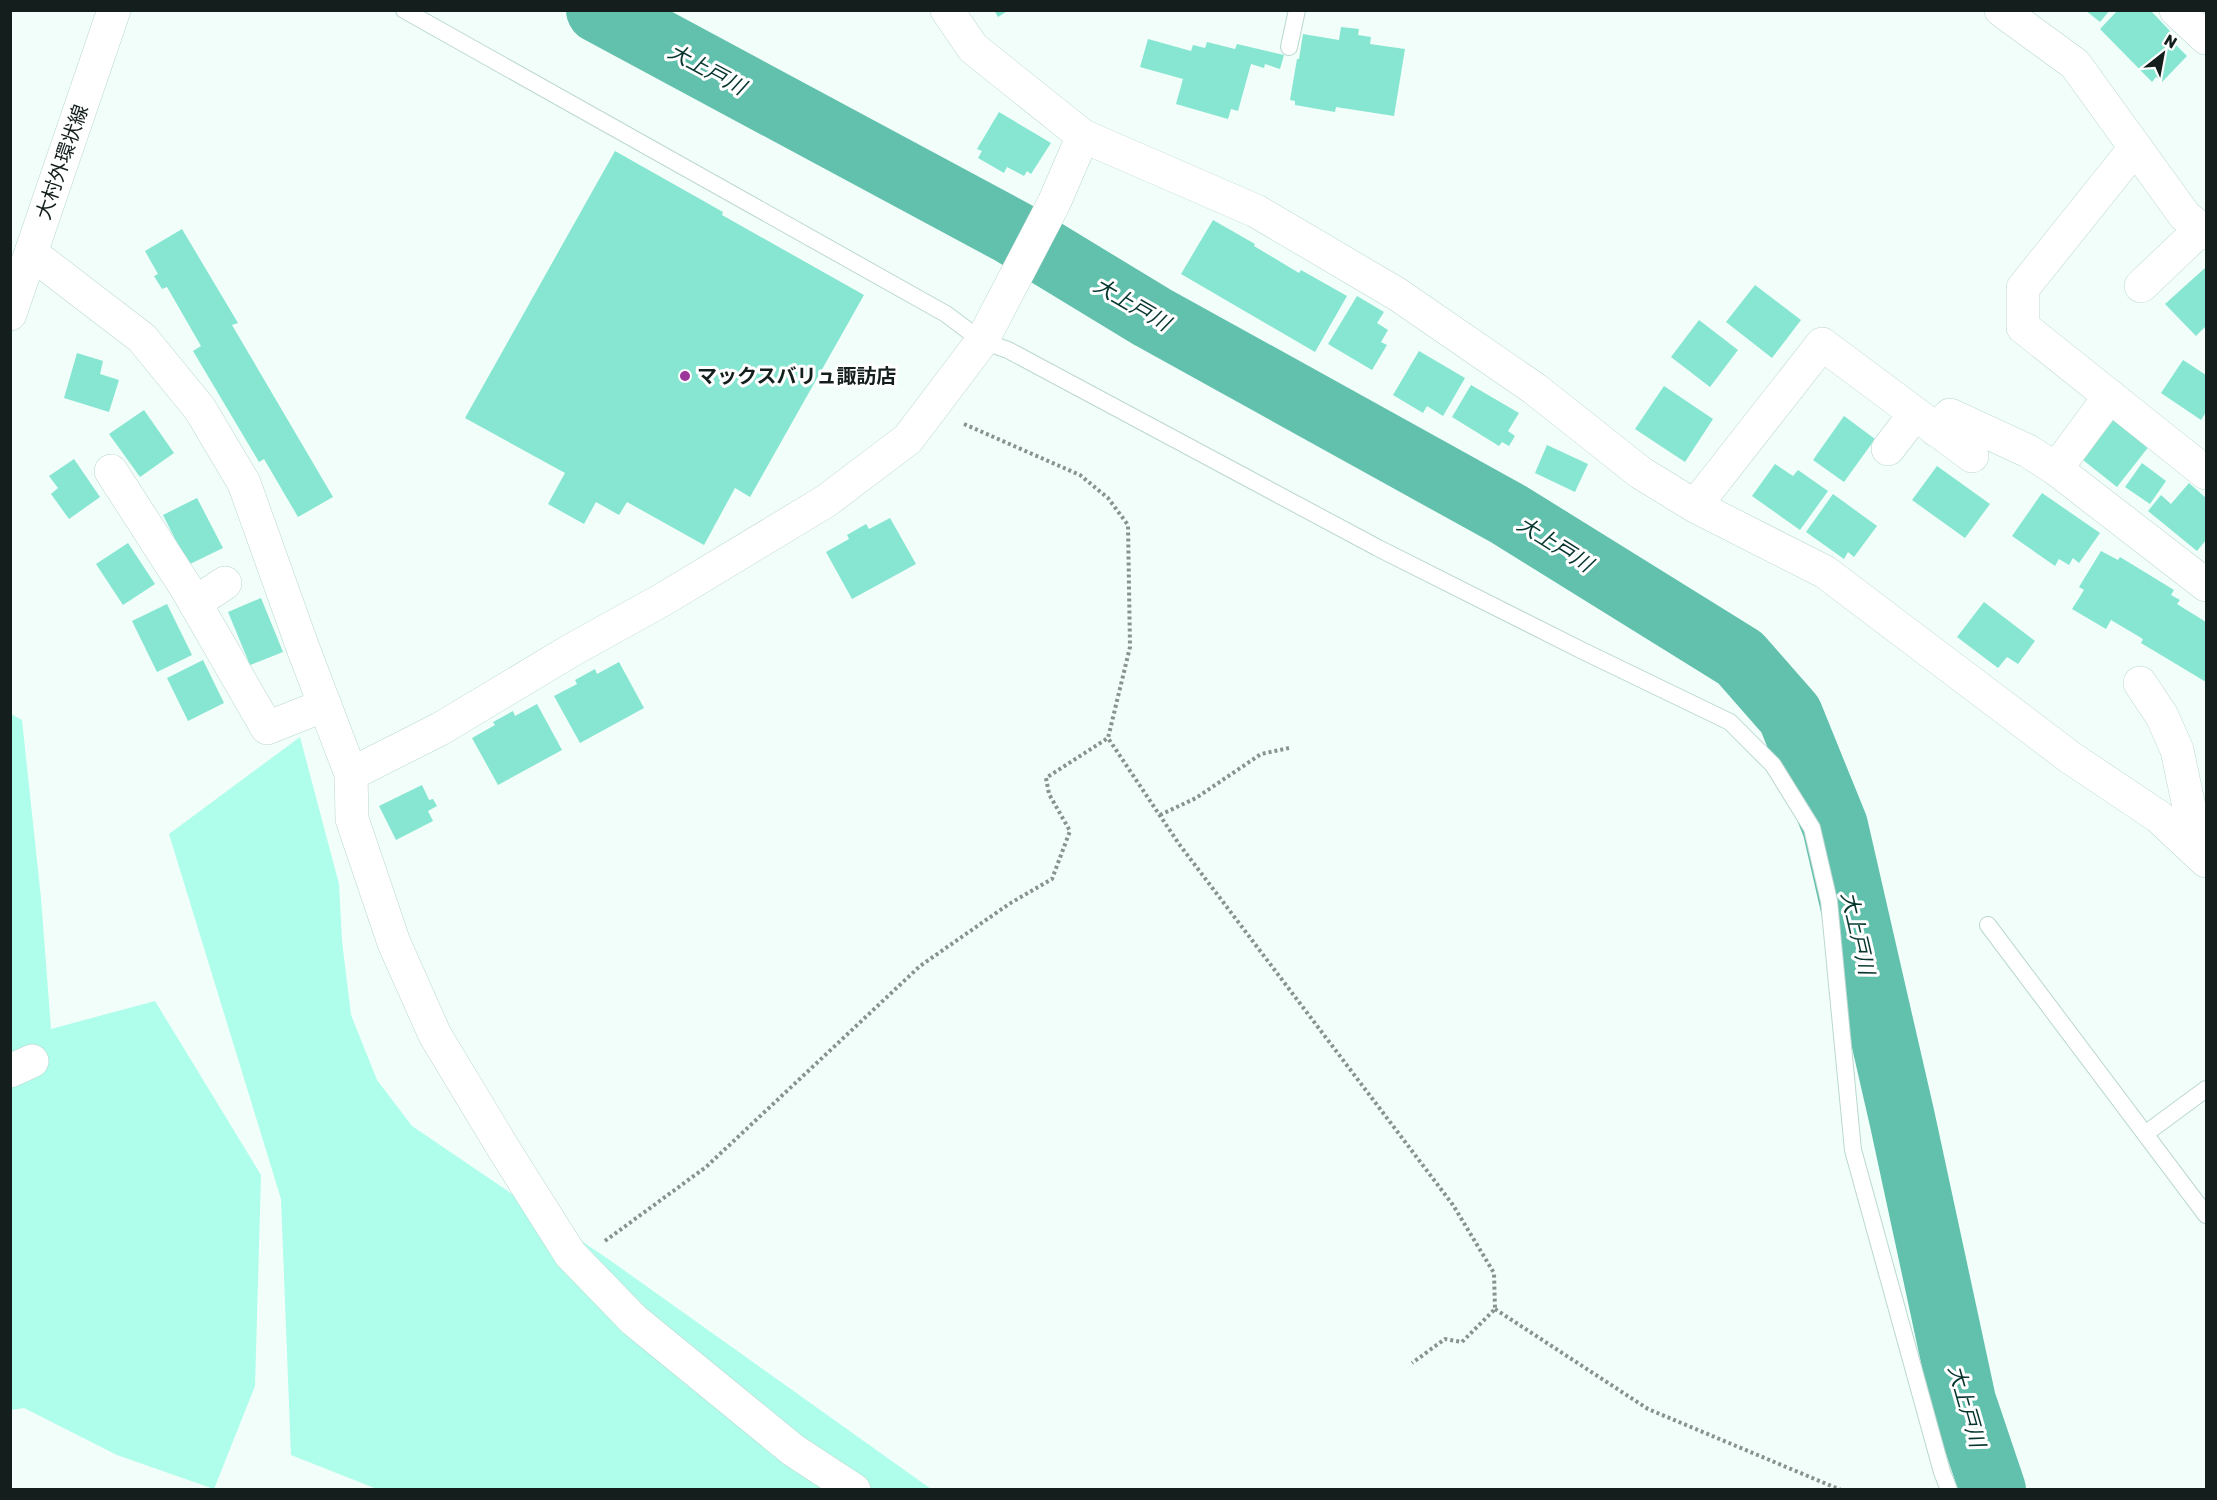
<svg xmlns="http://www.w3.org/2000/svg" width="2217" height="1500" font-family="Rubik,'Noto Sans JP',sans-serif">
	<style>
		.green { fill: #affdeb }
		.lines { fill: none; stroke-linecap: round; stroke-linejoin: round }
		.river { stroke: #61c1ad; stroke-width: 66 }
		.building { fill: #86e6d1 }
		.service-casing { stroke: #bbd8d0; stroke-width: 18 }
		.minor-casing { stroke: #bbd8d0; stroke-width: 34 }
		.secondary-casing { stroke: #bbd8d0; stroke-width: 34 }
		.path { stroke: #889390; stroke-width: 4; stroke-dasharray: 3 3; stroke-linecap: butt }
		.service { stroke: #fff; stroke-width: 16 }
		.minor { stroke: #fff; stroke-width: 33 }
		.secondary { stroke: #fff; stroke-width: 33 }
		.poi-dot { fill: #9b369a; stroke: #fff; stroke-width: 2 }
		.labels { text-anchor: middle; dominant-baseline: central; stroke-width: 6; stroke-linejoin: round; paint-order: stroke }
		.street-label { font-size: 20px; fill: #141f1d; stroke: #fff }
		.poi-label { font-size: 20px; font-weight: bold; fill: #141f1d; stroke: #fff; text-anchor: start }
		.water-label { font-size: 21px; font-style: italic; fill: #07362e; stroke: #fff }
	</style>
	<rect width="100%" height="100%" fill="#f2fefa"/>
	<g class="green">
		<polygon points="11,714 22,720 41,898 51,1029 155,1001 261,1175 255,1386 214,1489 117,1455 24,1408 11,1410"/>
		<polygon points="300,737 339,884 342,941 351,1015 377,1080 412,1126 611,1261 931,1489 377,1489 291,1455 281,1199 169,834"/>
	</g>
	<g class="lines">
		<polyline class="river" points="599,10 1012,232 1152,317 1508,514 1740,658 1790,715 1835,826 1902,1118 1963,1401 1993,1490"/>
	</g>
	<g class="building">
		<polygon points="994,10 1009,10 998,17"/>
		<polygon points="2085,10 2110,10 2100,22"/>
		<polygon points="2118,10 2150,10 2170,31 2166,35 2187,56 2162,82 2156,77 2152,82 2100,29"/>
		<polygon points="1341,27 1359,29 1358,35 1371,37 1370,44 1405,49 1394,116 1336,107 1335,112 1295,105 1295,101 1290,100 1297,59 1299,59 1303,34 1339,40"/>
		<polygon points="1148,39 1191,51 1193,45 1205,48 1207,42 1235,49 1237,44 1284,55 1280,69 1265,64 1264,68 1251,64 1238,111 1231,109 1228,119 1176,104 1183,79 1140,67"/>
		<polygon points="999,112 1051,143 1031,174 1027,171 1024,176 1007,167 1004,173 978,158 982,151 977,149"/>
		<polygon points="615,151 723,212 722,215 864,295 750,497 735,488 704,545 627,502 619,515 596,502 584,524 548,504 565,473 465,418"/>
		<polygon points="1213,220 1255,244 1254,246 1299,273 1301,270 1347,296 1315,352 1181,274"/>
		<polygon points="182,229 238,323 232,325 333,497 298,517 264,459 259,462 193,351 201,346 167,287 162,289 154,276 158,274 145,251"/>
		<polygon points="2205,268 2206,270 2206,326 2196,336 2165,304"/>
		<polygon points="1755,285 1801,320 1772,358 1726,322"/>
		<polygon points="1357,296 1384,312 1377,323 1388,330 1381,342 1387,345 1372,370 1328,344"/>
		<polygon points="1699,320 1738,350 1710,387 1671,357"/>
		<polygon points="1419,351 1465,378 1443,416 1427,406 1423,413 1393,395"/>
		<polygon points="77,353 103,361 100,374 119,380 109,412 64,398"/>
		<polygon points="2183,360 2206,375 2206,412 2201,420 2161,393"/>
		<polygon points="1471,385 1519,413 1508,431 1515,436 1509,446 1502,442 1499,446 1452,417"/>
		<polygon points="1664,386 1713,419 1685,462 1635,429"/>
		<polygon points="144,410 174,453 140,477 109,434"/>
		<polygon points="1844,416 1875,439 1844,482 1813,460"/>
		<polygon points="2115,418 2150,445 2117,487 2083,460 2093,447 2090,445 2099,434 2101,436"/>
		<polygon points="1547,445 1588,464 1575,492 1535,473"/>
		<polygon points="74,459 100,497 69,519 51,494 58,488 49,476"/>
		<polygon points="2142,463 2166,481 2150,504 2125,487"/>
		<polygon points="1775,464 1793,476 1798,470 1828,491 1800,530 1752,496"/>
		<polygon points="1937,466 1990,504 1965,538 1912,500"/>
		<polygon points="2189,483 2206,498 2206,540 2197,551 2148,511 2161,495 2171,504"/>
		<polygon points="2042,493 2100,533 2079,563 2073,558 2069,565 2059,559 2055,566 2012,536"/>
		<polygon points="1833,494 1877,526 1854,557 1848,552 1844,559 1806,532"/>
		<polygon points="197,498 223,548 188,565 163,515"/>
		<polygon points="890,518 916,564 852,599 826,552 849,539 847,535 866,524 869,529"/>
		<polygon points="128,543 155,584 123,605 96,564"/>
		<polygon points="2101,551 2118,560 2120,557 2174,590 2171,595 2180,600 2177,604 2206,622 2206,682 2141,643 2143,639 2111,620 2106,629 2072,609 2084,590 2079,587"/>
		<polygon points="261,598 283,652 250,665 228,612"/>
		<polygon points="1984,602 2035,641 2018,664 2007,657 1998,668 1957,637"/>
		<polygon points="167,604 192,655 157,672 132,621"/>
		<polygon points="203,660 224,703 188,721 167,678"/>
		<polygon points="619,662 644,708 580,743 554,696 577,684 575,680 595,669 597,674"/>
		<polygon points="537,704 562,750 498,785 472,738 495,725 493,722 513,711 515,716"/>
		<polygon points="422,785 429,800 433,799 437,806 428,811 433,821 396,840 379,806"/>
	</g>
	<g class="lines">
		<defs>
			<g id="service">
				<polyline points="404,10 946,314 982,341 1008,350 1378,548 1583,651 1730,722 1773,765 1812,828 1829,901 1853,1150 1942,1472 1949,1490"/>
				<polyline points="1289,47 1297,10"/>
				<polyline points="1988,925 2206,1215"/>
				<polyline points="2145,1134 2206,1089"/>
			</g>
			<g id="minor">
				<polyline points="947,10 973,48 1083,136 1256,211 1397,294 1535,389 1641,473 1695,506 1825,572 2071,758 2159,817 2206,861"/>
				<polyline points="2001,10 2075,64 2185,216 2206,233"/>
				<polyline points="2176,10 2206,38"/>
				<polyline points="2135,148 2023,288 2023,327 2206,473"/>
				<polyline points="31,253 142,338 200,409 244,483 303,648 351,774 352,819 394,943 435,1035 505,1151 570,1254 634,1320 793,1450 854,1490"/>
				<polyline points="2141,286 2201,229"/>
				<polyline points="1936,430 1950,415 2028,451 2056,469 2110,396"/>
				<polyline points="1888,449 1915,414"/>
				<polyline points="2056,469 2206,585"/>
				<polyline points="111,471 187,589 267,728 325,705"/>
				<polyline points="1695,506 1822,344 1972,456"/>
				<polyline points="195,603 225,583"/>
				<polyline points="2140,683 2162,716 2177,750 2199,854"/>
				<polyline points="351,774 440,729 570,651 662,600 826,501 908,439 982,341 1054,203 1083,136"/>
				<polyline points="10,1071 32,1061"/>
			</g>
			<polyline id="secondary" points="10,314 114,10"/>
		</defs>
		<use href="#service" class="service-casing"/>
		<use href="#minor" class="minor-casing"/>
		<use href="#secondary" class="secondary-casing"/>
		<g class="path">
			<polyline points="964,424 1080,475 1108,498 1128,525 1130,647 1108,738 1179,844 1453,1205 1494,1273 1495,1309 1462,1342 1445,1339 1412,1363"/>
			<polyline points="1160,815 1196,798 1261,754 1289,748"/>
			<polyline points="605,1241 706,1167 920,966 1009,904 1052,879 1070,831 1049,794 1046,778 1108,738"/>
			<polyline points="1495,1309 1648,1409 1841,1490"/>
		</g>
		<use href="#service" class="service"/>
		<use href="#minor" class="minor"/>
		<use href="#secondary" class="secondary"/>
	</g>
	<circle class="poi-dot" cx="685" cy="376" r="6"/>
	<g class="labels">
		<g class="street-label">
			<text transform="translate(62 162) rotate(-71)">大村外環状線</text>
		</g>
		<g class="poi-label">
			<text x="697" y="376">マックスバリュ諏訪店</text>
		</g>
		<g class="water-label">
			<text transform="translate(707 69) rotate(28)">大上戸川</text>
			<text transform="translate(1132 304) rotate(30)">大上戸川</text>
			<text transform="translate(1555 544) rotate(32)">大上戸川</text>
			<text transform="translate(1858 933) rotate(77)">大上戸川</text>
			<text transform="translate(1967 1406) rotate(74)">大上戸川</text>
		</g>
	</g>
	<rect width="2217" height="1500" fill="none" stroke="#141f1d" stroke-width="24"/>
	<g transform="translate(2163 54) rotate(31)" stroke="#ffffff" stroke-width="4.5" paint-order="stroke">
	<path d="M0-4.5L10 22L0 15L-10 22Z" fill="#141f1d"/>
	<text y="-9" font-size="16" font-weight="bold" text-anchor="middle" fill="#141f1d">N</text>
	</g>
</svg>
